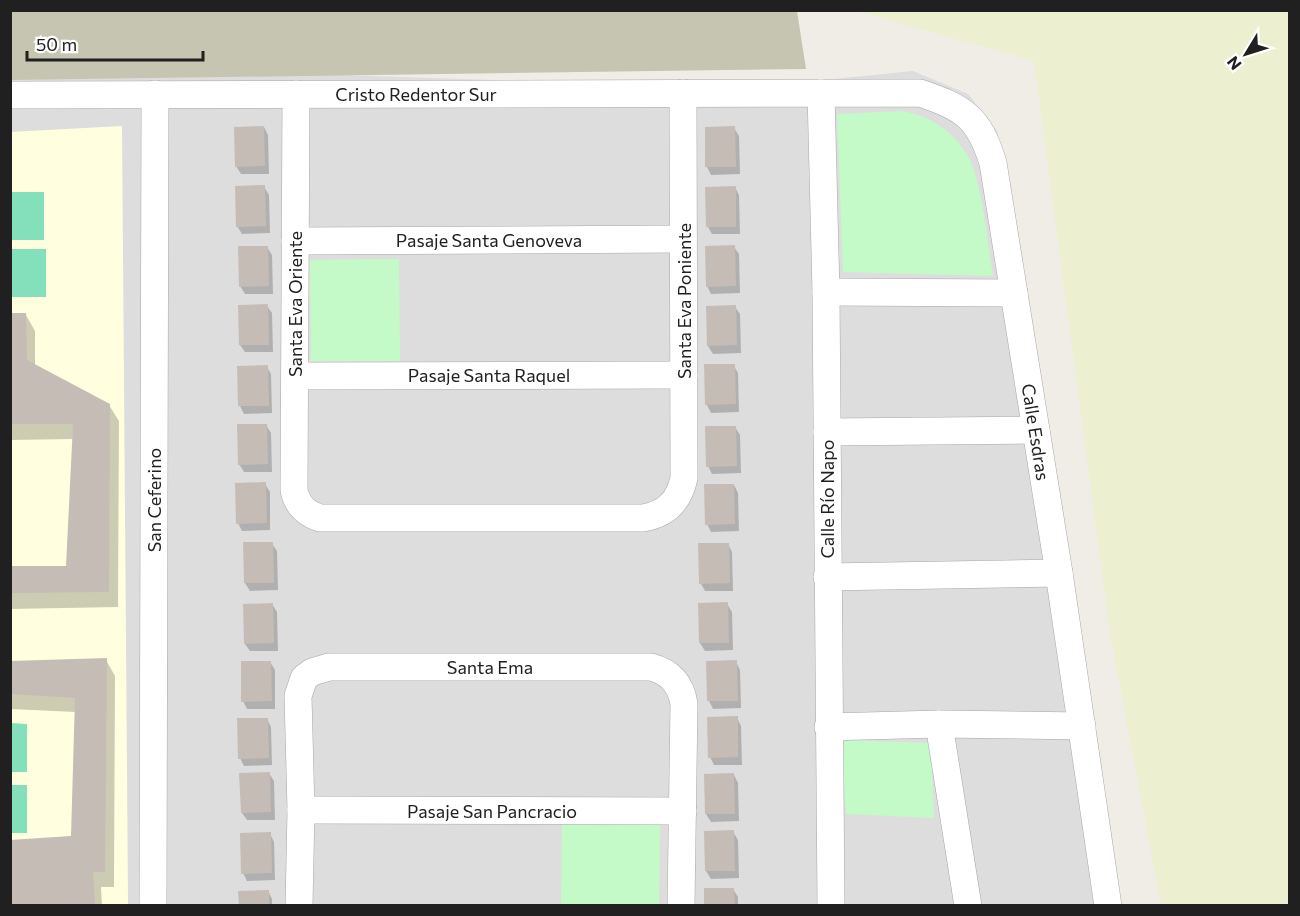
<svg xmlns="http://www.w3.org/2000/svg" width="1300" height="916" font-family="Commissioner,sans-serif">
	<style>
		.residential { fill: #dedddd }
		.education { fill: #ffffe0 }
		.construction { fill: #c5c5b1 }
		.farmland { fill: #edefd1 }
		.park { fill: #c3fac7 }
		.pitch { fill: #84e0bb }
		.shadow { fill: #0003 }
		.building { fill: #c5bcb5 }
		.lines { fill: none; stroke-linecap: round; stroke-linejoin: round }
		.minor-casing { stroke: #a7a7a7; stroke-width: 28 }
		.minor { stroke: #fff; stroke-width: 27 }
		.labels { text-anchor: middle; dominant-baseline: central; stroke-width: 6; stroke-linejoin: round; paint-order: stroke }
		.street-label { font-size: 18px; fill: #202020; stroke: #fff }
	</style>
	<rect width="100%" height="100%" fill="#f0ede6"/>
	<polygon class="residential" points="156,69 744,88 913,71 968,94 997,131 1116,905 11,905 10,70"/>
	<polygon class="education" points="122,126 128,905 11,905 10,132"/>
	<polygon class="construction" points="10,11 797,11 806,69 11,80"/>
	<polygon class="farmland" points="856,11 1289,11 1289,905 1161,905 1110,633 1034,61"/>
	<g class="park">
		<path d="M902 111C929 116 951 129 966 153 982 177 988 246 993 276L843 272 837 114Z"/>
		<polygon points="399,259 400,361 311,361 310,260"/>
		<polygon points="841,740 931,743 934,818 846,814"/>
		<polygon points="562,820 660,822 659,905 561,906"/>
	</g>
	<g class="pitch">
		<rect x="11" y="192" width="33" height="48"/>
		<rect x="11" y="249" width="35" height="48"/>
		<polygon points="11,723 27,724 27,772 11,772"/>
		<rect x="11" y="785" width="16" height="48"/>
	</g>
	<g class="shadow">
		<polygon points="264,127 268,135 269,174 241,174 236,166"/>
		<polygon points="734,128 739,136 740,174 711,175 707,167"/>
		<polygon points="264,187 269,195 270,233 242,234 237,226"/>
		<polygon points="735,187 739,195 740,234 712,234 708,227"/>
		<polygon points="267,247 272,255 273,294 245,294 240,286"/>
		<polygon points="734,247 739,254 740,293 711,294 707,286"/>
		<polygon points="267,306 272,313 273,352 245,352 240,345"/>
		<polygon points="735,307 740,314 741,353 713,354 708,346"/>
		<polygon points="10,315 26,315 35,331 35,366 109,405 119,421 118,607 10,609 10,568 68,568 74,439 10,440"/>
		<polygon points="734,366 738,373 739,412 711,413 707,405"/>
		<polygon points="267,367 271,374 272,413 244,414 240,406"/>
		<polygon points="266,425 271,433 272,472 244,472 239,464"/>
		<polygon points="735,427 740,435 741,473 712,474 708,466"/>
		<polygon points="265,484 270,492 270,530 242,531 238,523"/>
		<polygon points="734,485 738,493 739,531 711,532 707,524"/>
		<polygon points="272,544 277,551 278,590 250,591 245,583"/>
		<polygon points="728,544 732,552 733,591 705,591 701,584"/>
		<polygon points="272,604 277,612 278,651 250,651 245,644"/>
		<polygon points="727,604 732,612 733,650 705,651 700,643"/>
		<polygon points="106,660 115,676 114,887 101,887 102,906 10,906 10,842 72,838 76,712 10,709 10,662"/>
		<polygon points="270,662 275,670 275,709 247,709 243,701"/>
		<polygon points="736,662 740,670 741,708 713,709 709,701 708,663"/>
		<polygon points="737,718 741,726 742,765 714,765 710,757"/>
		<polygon points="267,719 271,727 272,765 244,766 240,758"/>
		<polygon points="269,773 274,781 275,820 247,820 242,813"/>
		<polygon points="734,775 738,783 739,821 711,822 706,814"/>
		<polygon points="733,832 738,840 739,878 711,879 706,871"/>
		<polygon points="270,834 274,842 275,880 247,881 243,873"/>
		<polygon points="733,889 738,897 738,906 706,906"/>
		<polygon points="268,891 272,899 272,906 240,906"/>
	</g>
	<g class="building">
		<polygon points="264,126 265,166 235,167 234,127"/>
		<polygon points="735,126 736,167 705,167 705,127"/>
		<polygon points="265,185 266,226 236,227 235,186"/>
		<polygon points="736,186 736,227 706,227 705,187"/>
		<polygon points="735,245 736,286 706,287 705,246"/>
		<polygon points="238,246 268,246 269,286 239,287"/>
		<polygon points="268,304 269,345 239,345 238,305"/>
		<polygon points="736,305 737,345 707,346 706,306"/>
		<polygon points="10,313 26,313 27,360 110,404 109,592 10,593 10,566 66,566 73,424 10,424"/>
		<polygon points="704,364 735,364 736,404 705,405"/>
		<polygon points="268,365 269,406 238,406 237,366"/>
		<polygon points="237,424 267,424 268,464 238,465"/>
		<polygon points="705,426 736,426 737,466 706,467"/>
		<polygon points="266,482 267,523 236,524 235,483"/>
		<polygon points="704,484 734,484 735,524 705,525"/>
		<polygon points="243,542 273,542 274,583 244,583"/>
		<polygon points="698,543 729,543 730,583 699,584"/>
		<polygon points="728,602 729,643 699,643 698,603"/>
		<polygon points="273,603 274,643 244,644 243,604"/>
		<polygon points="107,658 105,872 93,872 95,906 10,905 10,840 71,836 75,698 10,694 10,661"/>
		<polygon points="737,660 738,701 707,701 706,661"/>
		<polygon points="241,661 271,661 272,701 241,702"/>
		<polygon points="738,716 738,757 708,758 707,717"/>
		<polygon points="237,718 268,718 269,758 238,759"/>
		<polygon points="270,772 271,812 241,813 239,773"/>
		<polygon points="734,773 735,814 705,814 704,774"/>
		<polygon points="734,830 735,871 705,871 704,831"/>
		<polygon points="271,832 272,873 241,874 240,833"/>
		<polygon points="704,888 734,888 735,906 704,906"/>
		<polygon points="269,890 269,906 239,906 238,891"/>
	</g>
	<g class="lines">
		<defs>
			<g id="minor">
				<polyline points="821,93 826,292 831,906"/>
				<path d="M296 94 294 490C297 505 305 513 320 518H643C667 514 679 501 684 478L683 93"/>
				<path d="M10 95 920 93C964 108 979 117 993 163L1059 573 1108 906"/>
				<polyline points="295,241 683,239"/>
				<polyline points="826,292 1014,293"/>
				<polyline points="295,376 684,375"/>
				<polyline points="827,432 1036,430"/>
				<polyline points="827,577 1059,573"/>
				<polyline points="939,724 968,906"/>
				<polyline points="828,727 939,724 1082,726"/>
				<polyline points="301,810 683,811"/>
				<polyline points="153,906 155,94"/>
				<path d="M299 906 301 810 298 696 304 678 312 672 329 667H651C670 672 681 684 684 704L681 906"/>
			</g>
		</defs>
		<use href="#minor" class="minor-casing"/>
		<use href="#minor" class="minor"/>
	</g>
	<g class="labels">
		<g class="street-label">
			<text x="416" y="94">Cristo Redentor Sur</text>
			<text x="489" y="240">Pasaje Santa Genoveva</text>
			<text transform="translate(684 301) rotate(-90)">Santa Eva Poniente</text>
			<text transform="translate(295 304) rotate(-90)">Santa Eva Oriente</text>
			<text x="489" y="375">Pasaje Santa Raquel</text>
			<text transform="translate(1036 432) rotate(81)">Calle Esdras</text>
			<text transform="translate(827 499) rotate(-90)">Calle Río Napo</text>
			<text transform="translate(154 500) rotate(-90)">San Ceferino</text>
			<text x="490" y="667">Santa Ema</text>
			<text x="492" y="811">Pasaje San Pancracio</text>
		</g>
	</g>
	<rect width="1300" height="916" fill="none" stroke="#202020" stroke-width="24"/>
	<g transform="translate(1246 54) rotate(232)" stroke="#ffffff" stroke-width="4.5" paint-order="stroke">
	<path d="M0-4.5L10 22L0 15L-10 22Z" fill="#202020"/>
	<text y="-9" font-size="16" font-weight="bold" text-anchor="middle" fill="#202020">N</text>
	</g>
	<path d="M27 51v9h176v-9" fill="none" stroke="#202020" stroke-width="3"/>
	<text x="36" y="51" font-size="18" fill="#202020" stroke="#ffffff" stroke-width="4.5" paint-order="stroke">50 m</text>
</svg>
